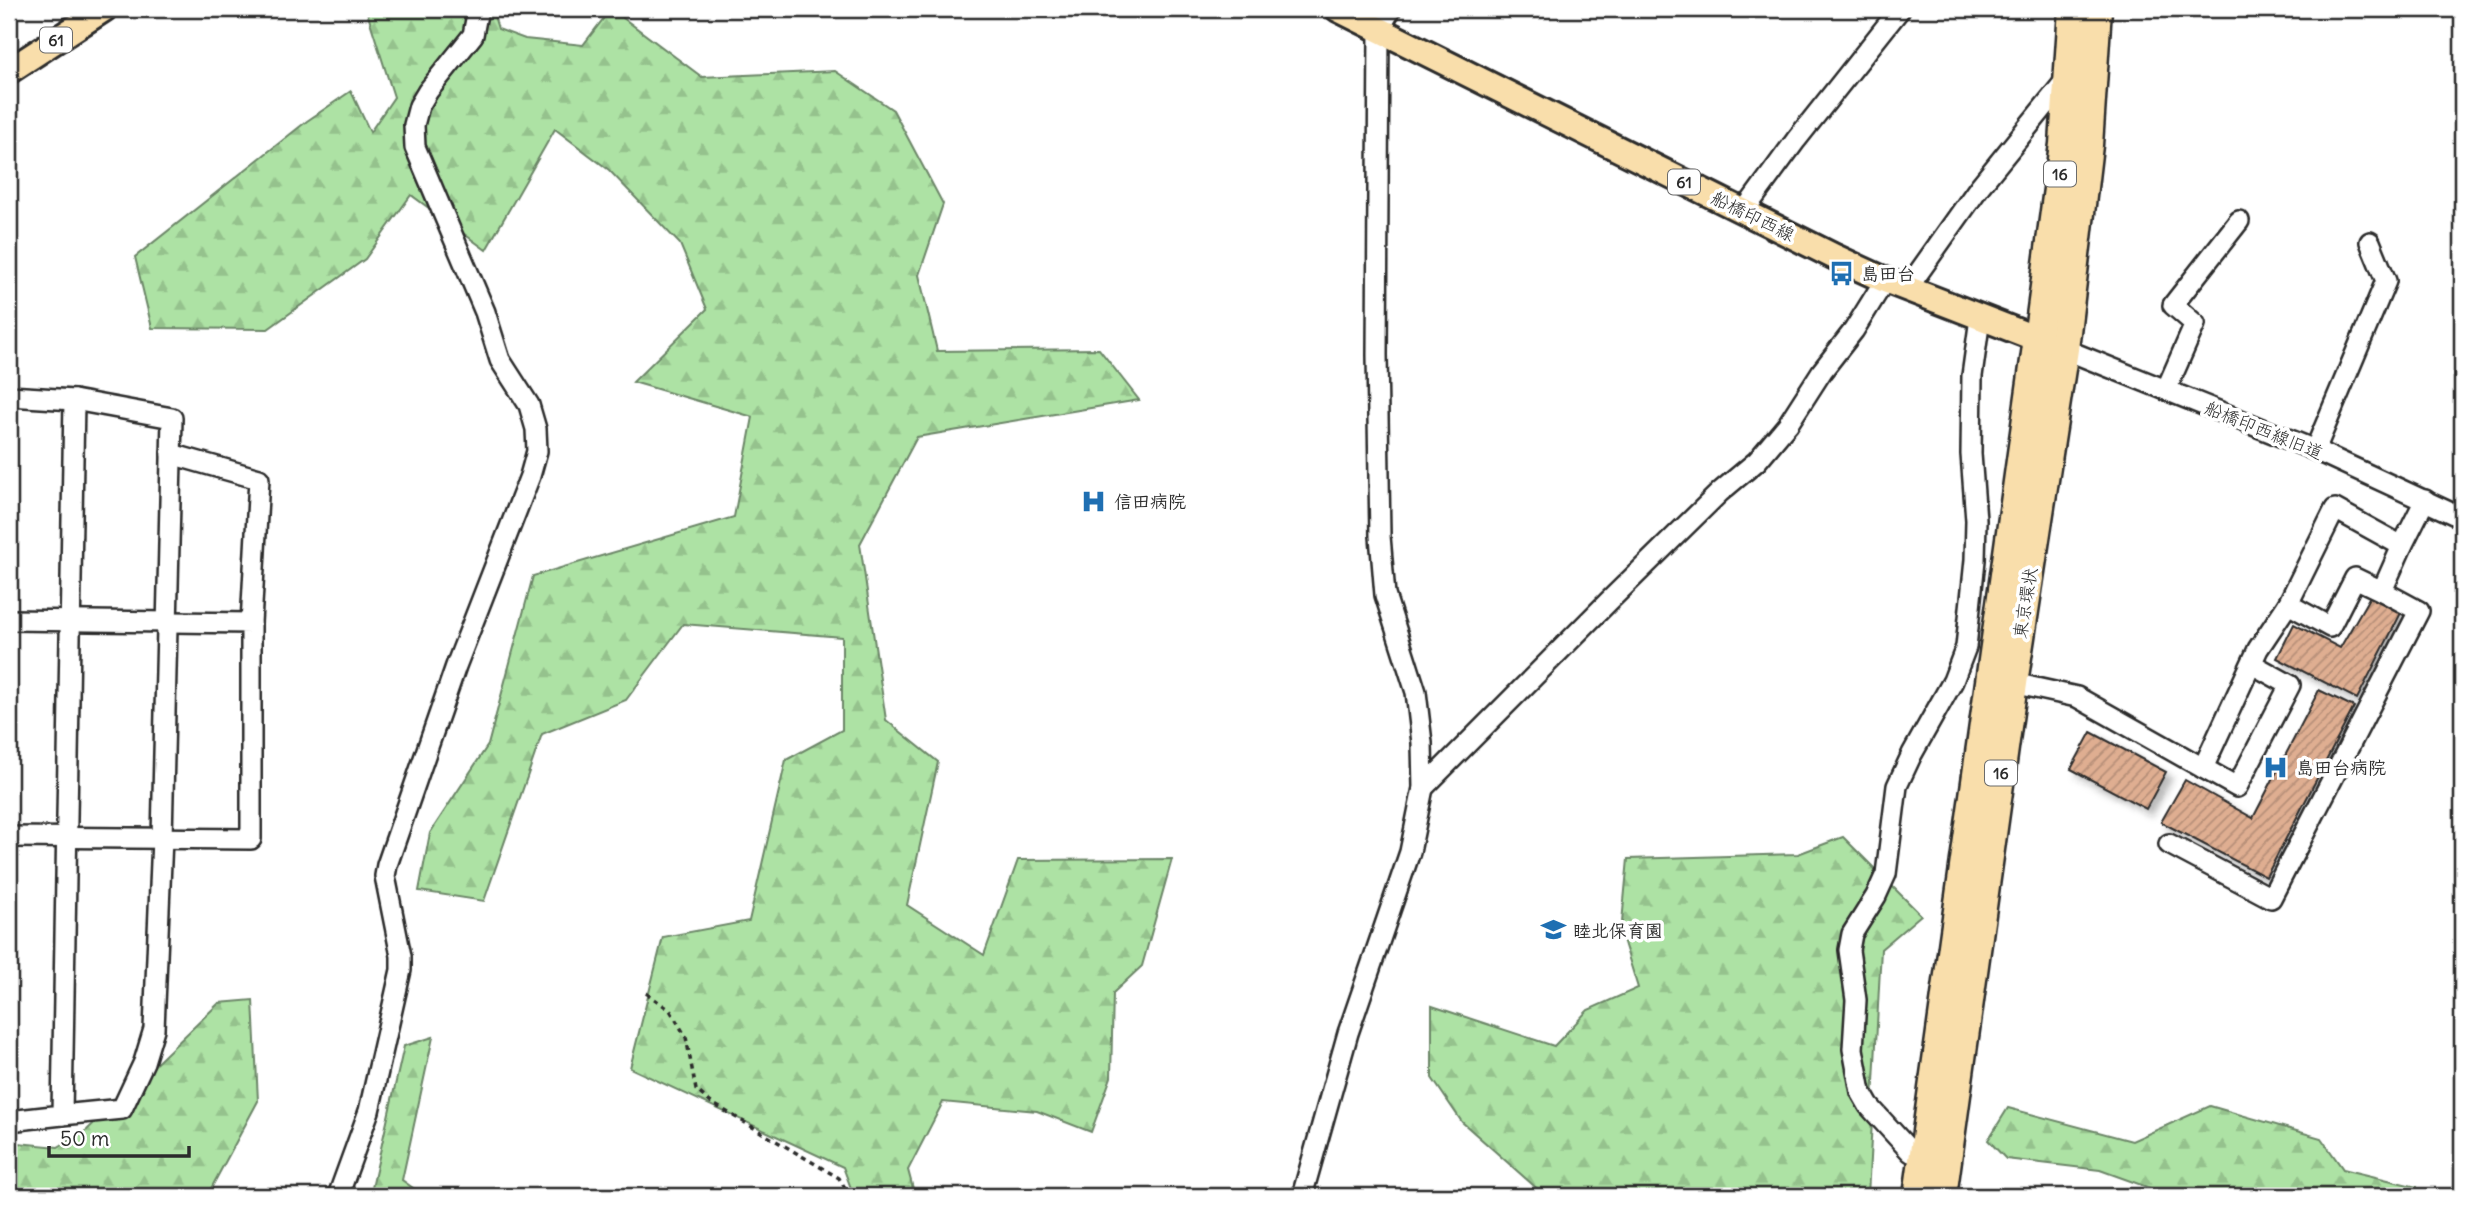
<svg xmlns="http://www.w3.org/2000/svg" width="2471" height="1205" font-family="Delius,'Klee One',sans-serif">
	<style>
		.forest { fill: url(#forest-firs); stroke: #6c8668; stroke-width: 2 }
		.building { fill: url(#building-hatch); stroke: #2b2b2b; stroke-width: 2; filter: url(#shadow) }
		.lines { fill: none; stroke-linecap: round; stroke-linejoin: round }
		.minor-casing { stroke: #2b2b2b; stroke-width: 24 }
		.major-casing { stroke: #2b2b2b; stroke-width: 30 }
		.highway-casing { stroke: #2b2b2b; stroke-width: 33 }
		.path { stroke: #2b2b2b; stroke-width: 3.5; stroke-dasharray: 5 5; stroke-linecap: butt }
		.minor { stroke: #fff; stroke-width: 19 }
		.major { stroke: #f9deab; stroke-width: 24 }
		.highway { stroke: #f9deab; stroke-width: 28 }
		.labels { text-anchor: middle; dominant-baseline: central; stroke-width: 7; stroke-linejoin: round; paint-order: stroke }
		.shield { fill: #fff; stroke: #6b6b6b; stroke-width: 2 }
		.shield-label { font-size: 16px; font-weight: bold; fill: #2b2b2b }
		.street-label { font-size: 18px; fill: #2b2b2b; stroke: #fff }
		.poi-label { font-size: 18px; font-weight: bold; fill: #2b2b2b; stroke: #fff; text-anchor: start }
	</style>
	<defs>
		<pattern id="forest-firs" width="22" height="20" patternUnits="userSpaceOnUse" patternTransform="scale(1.75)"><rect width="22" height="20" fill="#ade2a4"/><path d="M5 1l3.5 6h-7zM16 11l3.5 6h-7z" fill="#95c28d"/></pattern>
		<pattern id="building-hatch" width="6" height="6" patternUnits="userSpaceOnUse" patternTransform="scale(1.75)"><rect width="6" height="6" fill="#dfae91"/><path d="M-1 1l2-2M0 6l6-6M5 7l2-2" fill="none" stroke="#b58e77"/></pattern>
		<filter id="shadow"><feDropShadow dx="6" dy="6" stdDeviation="3.5" flood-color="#0004"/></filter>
	</defs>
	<rect width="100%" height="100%" fill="#fff"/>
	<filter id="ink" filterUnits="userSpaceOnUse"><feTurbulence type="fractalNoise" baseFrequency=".0143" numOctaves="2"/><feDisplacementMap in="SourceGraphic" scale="14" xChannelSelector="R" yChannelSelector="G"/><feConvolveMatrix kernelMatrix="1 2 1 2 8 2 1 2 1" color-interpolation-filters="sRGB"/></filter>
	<g filter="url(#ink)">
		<g class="forest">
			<polygon points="366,9 492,9 498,29 525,39 583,45 611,9 702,77 835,71 893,110 943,204 919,275 937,351 1099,349 1139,400 917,437 860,544 886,720 938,762 907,905 984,955 1018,860 1172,859 1142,966 1113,993 1111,1077 1091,1132 1037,1111 943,1102 908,1170 915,1196 854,1196 843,1167 630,1068 663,937 749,921 786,760 842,730 842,637 683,624 626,700 542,734 484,901 419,891 430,833 488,745 533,576 734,517 753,417 633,382 707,309 680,244 609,170 555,129 486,250 411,195 365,259 268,329 152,328 135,257 307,121 351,91 370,132 394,97"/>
			<polygon points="1843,837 1921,915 1881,949 1868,1196 1542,1196 1542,1193 1462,1122 1432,1078 1432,1006 1554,1046 1588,1010 1638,988 1621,933 1628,859 1798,854"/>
			<polygon points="253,1000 258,1101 207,1196 9,1196 9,1142 58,1147 87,1130 219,1003"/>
			<polygon points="433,1037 402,1180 424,1196 367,1196 372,1188 404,1046"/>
			<polygon points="2210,1106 2321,1138 2343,1169 2417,1187 2417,1196 2172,1196 2100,1170 2006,1159 1988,1140 2008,1108 2132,1141"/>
		</g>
		<g class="building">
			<polygon points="2370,596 2401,613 2357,699 2277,658 2294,624 2340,648"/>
			<polygon points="2319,690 2354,707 2266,877 2161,822 2185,780 2253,818"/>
			<polygon points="2091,732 2166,772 2146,809 2071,769"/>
		</g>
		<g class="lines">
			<defs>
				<g id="minor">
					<polyline points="1744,211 1796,140 1900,9"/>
					<polyline points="1907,289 1980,186 2069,76"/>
					<polyline points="2064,349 2315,450 2462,518"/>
					<polyline points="2166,390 2195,324 2173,305 2239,221"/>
					<polyline points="9,396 74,400 172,418 162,838 154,1029 144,1062 122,1109 62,1115"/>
					<polyline points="2315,450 2386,281 2370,242"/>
					<polyline points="171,454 259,479 251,623"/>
					<polyline points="2288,604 2330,627 2355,578 2382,591 2402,546"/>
					<polyline points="9,620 251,623 251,839 9,837"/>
					<polyline points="2013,683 2077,697 2203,768 2258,649 2288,604 2335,509 2402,546 2425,500"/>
					<polyline points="2203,768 2237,787 2290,685 2252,664"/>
					<polyline points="1423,788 1610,600 1720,492 1757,461 1788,424 1822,371 1854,330 1885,280"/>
					<polyline points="2169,844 2271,898 2419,611 2382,591"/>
					<polyline points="9,1121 62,1115 74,400"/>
					<polyline points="1911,1152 1869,1106 1861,1092 1853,1049 1856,1000 1849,950 1852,934 1876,896 1886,874 1897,786 1912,754 1953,681 1966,647 1975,560 1976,520 1971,454 1972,376 1980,318"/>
					<polyline points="338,1196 369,1111 401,970 401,956 385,876 387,865 456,666 530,476 537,451 536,429 529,405 500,360 485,312 415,147 414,125 419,106 428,91 473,35 478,9"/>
					<polyline points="1302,1196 1348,1033 1410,852 1423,788 1422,743 1416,692 1385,595 1380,536 1377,355 1379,29 1391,9"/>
				</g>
				<g id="major">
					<polyline points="1338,9 1835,257 1885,280 2055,346"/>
					<polyline points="9,71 104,9"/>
				</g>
				<g id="highway">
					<polyline points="1918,1196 2038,339 2064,144 2073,9"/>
					<polyline points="1942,1196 2013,683 2064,349 2088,145 2097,9"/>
				</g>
			</defs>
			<use href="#minor" class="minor-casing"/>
			<use href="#major" class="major-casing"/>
			<use href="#highway" class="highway-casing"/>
			<polyline class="path" points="646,993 670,1010 686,1037 696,1090 710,1102 839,1178 850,1196"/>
			<use href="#minor" class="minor"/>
			<use href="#major" class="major"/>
			<use href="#highway" class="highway"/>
		</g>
	</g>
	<defs>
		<symbol id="bus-bare" viewBox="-9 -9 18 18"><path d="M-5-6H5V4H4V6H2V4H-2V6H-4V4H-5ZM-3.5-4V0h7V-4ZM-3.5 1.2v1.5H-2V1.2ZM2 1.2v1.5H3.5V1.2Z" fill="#1f6fb2" stroke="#fff" stroke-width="2.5" paint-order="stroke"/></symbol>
		<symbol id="hospital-bare" viewBox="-9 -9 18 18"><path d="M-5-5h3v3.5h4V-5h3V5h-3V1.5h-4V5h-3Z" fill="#1f6fb2" stroke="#fff" stroke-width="2.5" paint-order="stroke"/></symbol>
		<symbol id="school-bare" viewBox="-9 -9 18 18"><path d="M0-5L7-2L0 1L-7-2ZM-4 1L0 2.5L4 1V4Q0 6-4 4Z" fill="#1f6fb2" stroke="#fff" stroke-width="2.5" paint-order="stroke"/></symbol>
	</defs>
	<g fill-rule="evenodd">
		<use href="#bus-bare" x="1824" y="256" width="35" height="35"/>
		<use href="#hospital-bare" x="1076" y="484" width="35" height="35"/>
		<use href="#hospital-bare" x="2258" y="750" width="35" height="35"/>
		<use href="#school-bare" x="1536" y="912" width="35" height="35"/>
	</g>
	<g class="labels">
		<g class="shield">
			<rect x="40" y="27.5" width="32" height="25" rx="5"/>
			<rect x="2044" y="161.5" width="32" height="25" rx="5"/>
			<rect x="1668" y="169.5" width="32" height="25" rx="5"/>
			<rect x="1985" y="760.5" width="32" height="25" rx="5"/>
		</g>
		<g class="shield-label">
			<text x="56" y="40">61</text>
			<text x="2060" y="174">16</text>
			<text x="1684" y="182">61</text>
			<text x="2001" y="773">16</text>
		</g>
		<g class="street-label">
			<text transform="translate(1753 216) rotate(26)">船橋印西線</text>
			<text transform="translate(2264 430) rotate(22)">船橋印西線旧道</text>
			<text transform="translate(2025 603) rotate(-81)">東京環状</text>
		</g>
		<g class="poi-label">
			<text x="1861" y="273">島田台</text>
			<text x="1114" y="501">信田病院</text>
			<text x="2296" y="767">島田台病院</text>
			<text x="1573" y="930">睦北保育園</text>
		</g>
	</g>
	<rect width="2471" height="1205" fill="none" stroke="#fff" stroke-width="35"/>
	<rect x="18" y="18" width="2436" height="1170" fill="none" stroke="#2b2b2b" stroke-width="2.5" filter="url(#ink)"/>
	<path d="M49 1146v10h140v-10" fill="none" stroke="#2b2b2b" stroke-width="3.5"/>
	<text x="60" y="1146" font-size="21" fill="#2b2b2b" stroke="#ffffff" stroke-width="5" paint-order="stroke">50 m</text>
</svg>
